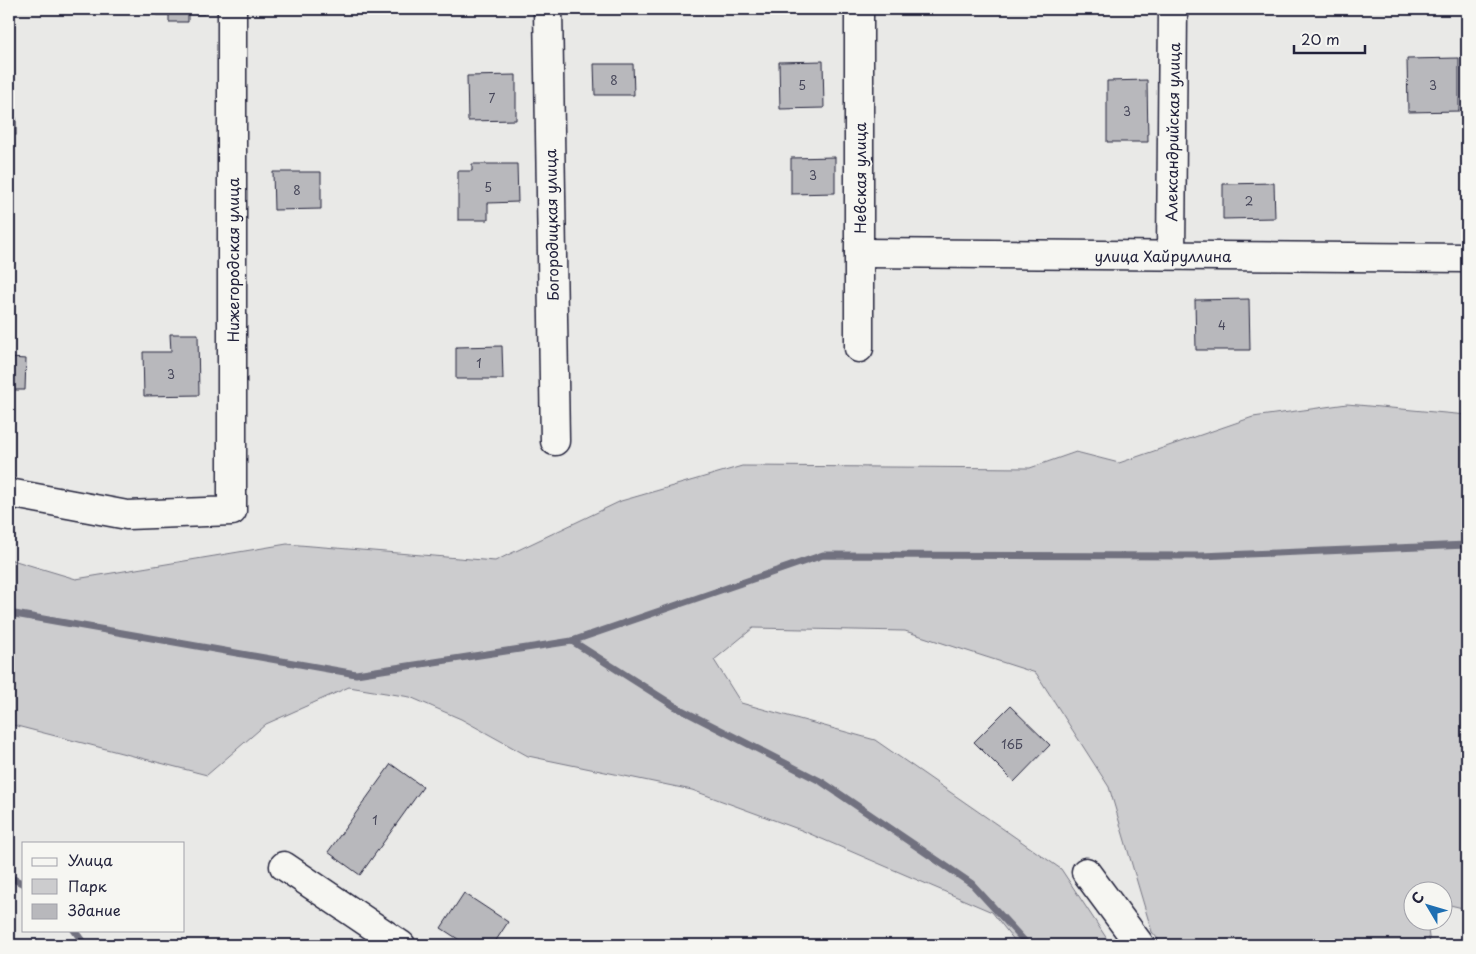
<svg xmlns="http://www.w3.org/2000/svg" width="1476" height="954" font-family="'Playpen Sans',sans-serif">
	<style>
		.green { fill: #ccccce; stroke: #777784 }
		.lines { fill: none; stroke-linecap: round; stroke-linejoin: round }
		.stream { stroke: #71717f; stroke-width: 7 }
		.building { fill: #b8b8bc; stroke: #22223b }
		.minor-casing { stroke: #22223b; stroke-width: 31 }
		.minor { stroke: #f6f6f2; stroke-width: 28 }
		.labels { text-anchor: middle; dominant-baseline: central; stroke-width: 4; stroke-linejoin: round; paint-order: stroke }
		.number-label { font-size: 12px; fill: #48485b }
		.street-label { font-size: 15px; fill: #22223b; stroke: #f6f6f2 }
	</style>
	<rect width="100%" height="100%" fill="#e9e9e7"/>
	<filter id="ink" filterUnits="userSpaceOnUse"><feTurbulence type="fractalNoise" baseFrequency=".02" numOctaves="2"/><feDisplacementMap in="SourceGraphic" scale="10" xChannelSelector="R" yChannelSelector="G"/><feConvolveMatrix kernelMatrix="1 2 1 2 8 2 1 2 1" color-interpolation-filters="sRGB"/></filter>
	<g filter="url(#ink)">
		<polygon class="green" points="1347,404 1467,415 1467,909 1450,905 1444,909 1444,892 1414,892 1414,922 1427,922 1430,945 1163,945 1152,932 1109,787 1036,673 905,631 753,628 714,660 741,703 875,740 1061,869 1111,945 1018,945 992,912 801,830 692,790 528,756 461,719 410,697 349,687 266,724 207,775 9,724 9,559 76,579 287,544 495,561 621,501 742,466 1030,468 1076,452 1119,463 1253,417"/>
		<g class="lines">
			<g class="stream">
				<polyline points="9,613 356,674 572,641 823,555 1201,556 1467,545"/>
				<polyline points="572,641 676,707 822,782 972,884 1028,945"/>
				<polyline points="9,877 24,884"/>
				<polyline points="74,930 85,945"/>
			</g>
		</g>
		<g class="building">
			<polygon points="156,9 204,9 204,14 188,14 188,22 169,22 169,15 156,15"/>
			<rect x="9" y="27" width="3" height="17"/>
			<polygon points="1459,58 1459,111 1408,112 1407,59"/>
			<polygon points="823,61 824,108 780,109 779,62"/>
			<polygon points="594,64 633,64 634,95 595,95"/>
			<polygon points="516,75 516,120 468,121 467,76"/>
			<polygon points="1147,80 1148,142 1107,142 1107,81"/>
			<rect x="9" y="118" width="7" height="17"/>
			<polygon points="835,157 835,193 791,194 791,158"/>
			<polygon points="472,164 517,164 518,202 488,203 488,220 458,220 458,171 472,171"/>
			<polygon points="273,172 321,172 321,209 274,210"/>
			<polygon points="1274,183 1275,218 1223,219 1223,184"/>
			<polygon points="1249,299 1250,350 1196,350 1195,300"/>
			<polygon points="170,334 198,334 199,395 144,396 143,352 171,352"/>
			<polygon points="502,346 503,379 456,379 456,347"/>
			<polygon points="9,358 26,359 25,390 9,390"/>
			<polygon points="1010,706 1050,745 1014,782 974,742"/>
			<polygon points="391,764 423,787 360,875 328,852"/>
			<polygon points="464,893 508,922 493,945 467,945 441,928"/>
		</g>
		<g class="lines">
			<defs>
				<g id="minor">
					<polyline points="548,9 555,441"/>
					<polyline points="859,253 1467,258"/>
					<polyline points="1171,255 1173,9"/>
					<polyline points="859,348 859,9"/>
					<polyline points="9,493 127,515 232,511 232,9"/>
					<polyline points="284,866 401,945"/>
					<polyline points="1086,872 1140,945"/>
				</g>
			</defs>
			<use href="#minor" class="minor-casing"/>
			<use href="#minor" class="minor"/>
		</g>
	</g>
	<g class="labels">
		<g class="number-label">
			<text x="614" y="80">8</text>
			<text x="802" y="85">5</text>
			<text x="1433" y="85">3</text>
			<text x="492" y="98">7</text>
			<text x="1127" y="111">3</text>
			<text x="813" y="175">3</text>
			<text x="488" y="187">5</text>
			<text x="297" y="190">8</text>
			<text x="1249" y="201">2</text>
			<text x="1222" y="325">4</text>
			<text x="479" y="363">1</text>
			<text x="171" y="374">3</text>
			<text x="1012" y="744">16Б</text>
			<text x="375" y="820">1</text>
		</g>
		<g class="street-label">
			<text transform="translate(1172 132) rotate(-89)">Александрийская улица</text>
			<text transform="translate(859 178) rotate(-90)">Невская улица</text>
			<text transform="translate(551 225) rotate(-91)">Богородицкая улица</text>
			<text x="1163" y="255">улица Хайруллина</text>
			<text transform="translate(232 260) rotate(-90)">Нижегородская улица</text>
		</g>
	</g>
	<rect width="1476" height="954" fill="none" stroke="#f6f6f2" stroke-width="30"/>
	<rect x="15" y="15" width="1446" height="924" fill="none" stroke="#22223b" stroke-width="2" filter="url(#ink)"/>
	<rect x="22" y="842" width="162" height="90" fill="#f6f6f2" stroke="#a1a1a9"/>
	<rect x="32" y="858" width="25" height="8" fill="#f6f6f2" stroke="#a1a1a9"/>
	<text x="68" y="866" font-size="15" fill="#22223b">Улица</text>
	<rect x="32" y="879" width="25" height="15" fill="#ccccce" stroke="#a1a1a9"/>
	<text x="68" y="892" font-size="15" fill="#22223b">Парк</text>
	<rect x="32" y="904" width="25" height="15" fill="#b8b8bc" stroke="#a1a1a9"/>
	<text x="68" y="916" font-size="15" fill="#22223b">Здание</text>
	<g transform="translate(1428 906) rotate(308)"><circle r="24" fill="#f6f6f2" stroke="#a1a1a9"/>
	<path d="M0-4L9 19L0 12L-9 19Z" fill="#1f6fb2"/>
	<text y="-8" font-size="14" font-weight="bold" text-anchor="middle" fill="#22223b">С</text>
	</g>
	<path d="M1294 45v8h71v-8" fill="none" stroke="#22223b" stroke-width="2.5"/>
	<text x="1301" y="45" font-size="15" fill="#22223b" stroke="#f6f6f2" stroke-width="4" paint-order="stroke">20 m</text>
</svg>
